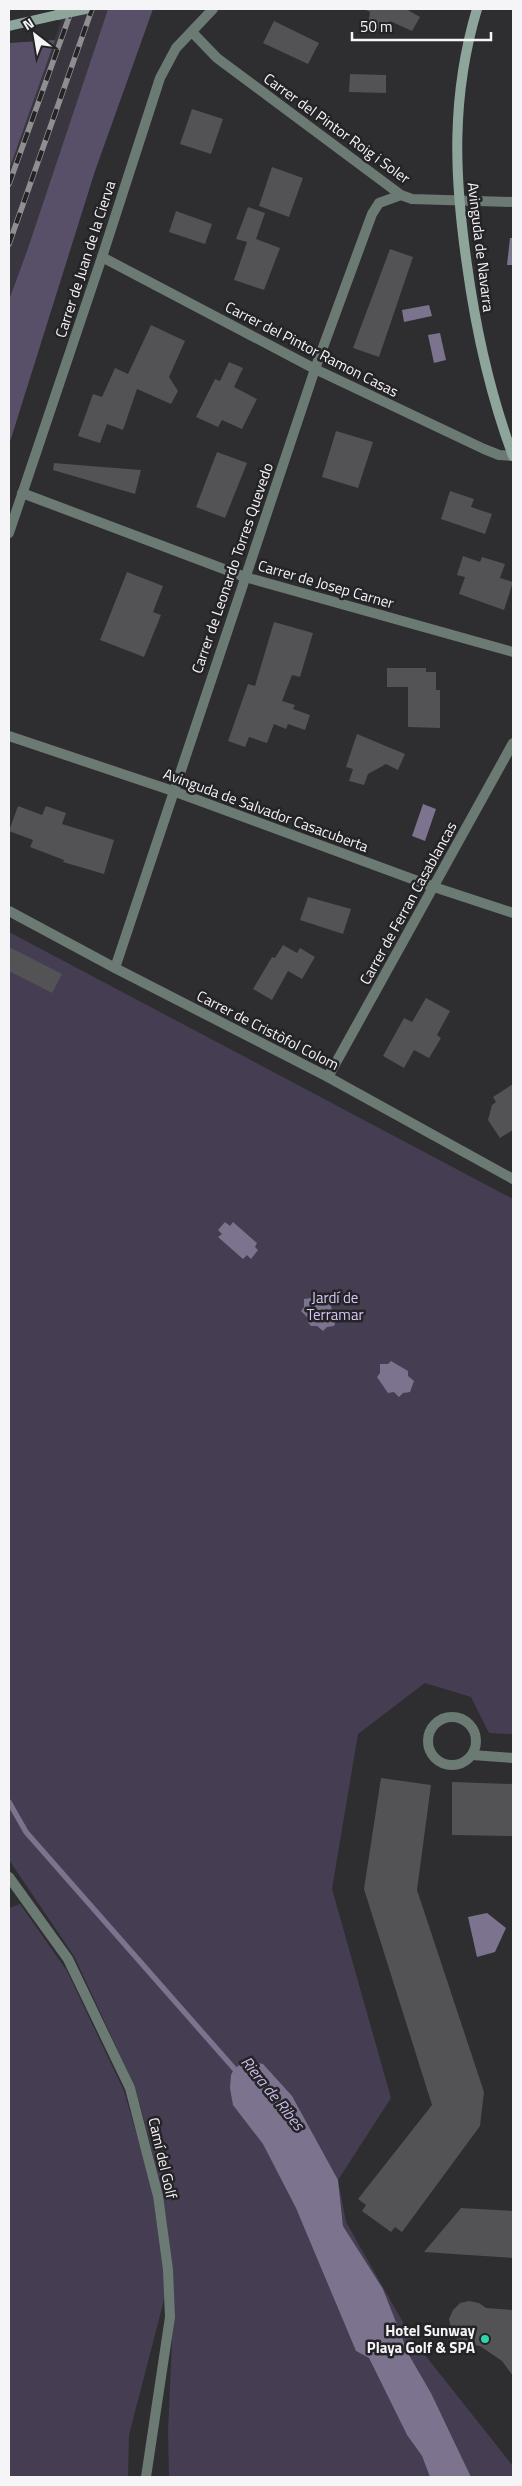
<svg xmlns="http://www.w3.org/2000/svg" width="522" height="2486" font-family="'Titillium Web',sans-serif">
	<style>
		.built { fill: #39363f }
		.green { fill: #453e53 }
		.forest { fill: #584f68 }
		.water { fill: #7c738e }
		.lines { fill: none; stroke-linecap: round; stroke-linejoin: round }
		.stream { stroke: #7c738e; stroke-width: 5.5 }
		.building { fill: #535255 }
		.street { stroke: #6c7a74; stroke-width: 10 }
		.secondary { stroke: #8ea59c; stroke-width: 10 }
		.rail-casing { stroke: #8f8e90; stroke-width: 5.5 }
		.rail { stroke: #242326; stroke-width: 4; stroke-dasharray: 11; stroke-linecap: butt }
		.secondary-bridge { stroke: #8ea59c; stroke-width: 10 }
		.poi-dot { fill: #32d4a9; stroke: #242326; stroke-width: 2 }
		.labels { text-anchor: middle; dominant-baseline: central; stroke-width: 5; stroke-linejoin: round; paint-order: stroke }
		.street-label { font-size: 15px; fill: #f5f4f6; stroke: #242326 }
		.park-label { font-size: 15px; fill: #d6c5f8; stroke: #242326 }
		.poi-label { font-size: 15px; font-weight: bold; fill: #f5f4f6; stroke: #242326; text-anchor: end }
		.water-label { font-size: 16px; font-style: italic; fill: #c8b7e9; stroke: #242326 }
	</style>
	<rect width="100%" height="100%" fill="#2e2d30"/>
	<polygon class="built" points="65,9 108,9 28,248 9,300 9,170"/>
	<g class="green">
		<polygon points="9,932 513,1199 513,1734 489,1733 471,1697 425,1683 358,1734 332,1889 391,2098 338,2180 346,2222 413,2340 513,2466 513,2477 471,2477 431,2393 409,2355 383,2289 343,2226 338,2181 332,2292 356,2351 369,2358 407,2435 422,2456 430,2477 169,2477 168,2432 174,2296 166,2218 149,2138 135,2087 74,1956 9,1860"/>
		<polygon points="20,1904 67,1971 124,2091 151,2183 166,2292 129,2435 128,2477 9,2477 9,1908"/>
	</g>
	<g class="forest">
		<polygon points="108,9 153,9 95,171 9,445 9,300 28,248"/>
		<polygon points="55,40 9,170 9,43"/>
	</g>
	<g class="water">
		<polygon points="510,238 513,238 513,265 507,265"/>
		<polygon points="429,305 432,316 404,322 402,310"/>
		<polygon points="440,333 446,360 434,363 428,335"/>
		<polygon points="423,804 436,809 425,841 412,836"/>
		<polygon points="225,1222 230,1226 233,1222 257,1243 255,1247 258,1250 251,1259 247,1255 243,1259 218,1237 222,1234 218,1230"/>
		<polygon points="315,1295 323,1301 330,1302 332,1310 338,1315 334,1326 327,1327 323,1331 317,1326 311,1326 307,1321 308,1318 301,1311 304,1307 304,1299 312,1298"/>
		<polygon points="391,1361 408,1371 408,1376 414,1381 410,1392 403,1393 399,1397 394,1392 388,1393 377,1377 380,1373 380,1364 388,1364"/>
		<polygon points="487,1913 506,1928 495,1952 477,1957 468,1917"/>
		<polygon points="246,2060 263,2064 292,2096 338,2180 343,2226 383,2289 409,2355 431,2393 471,2477 430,2477 422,2456 407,2435 369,2358 356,2351 296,2208 263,2144 233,2105 230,2088 231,2075 234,2069"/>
	</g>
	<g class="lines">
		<polyline class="stream" points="9,1802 26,1832 238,2073"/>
	</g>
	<g class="building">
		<polygon points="364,9 406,9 420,17 412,31 390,21 386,29 372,28 373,26 368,25 370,12"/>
		<polygon points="274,21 319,43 308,64 263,43"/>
		<polygon points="350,74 386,75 386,93 349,92"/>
		<polygon points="192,109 223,119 211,154 180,144"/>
		<polygon points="272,167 303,178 289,217 259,206"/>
		<polygon points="248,207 265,213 256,239 280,248 264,290 234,280 247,242 236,239"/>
		<polygon points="176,211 212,224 205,244 169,232"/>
		<polygon points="390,249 413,257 379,357 353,348"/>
		<polygon points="151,325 185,341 169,377 178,391 171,404 137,389 123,430 107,424 100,443 78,436 93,394 102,397 115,368 128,374"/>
		<polygon points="229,362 243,368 234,387 257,399 242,429 222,420 218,427 196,417 215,379 220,381"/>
		<polygon points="336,431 373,442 358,488 322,477"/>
		<polygon points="217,452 247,463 225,518 196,507"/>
		<polygon points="54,463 90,466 141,470 135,494 53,470"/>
		<polygon points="450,491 474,499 471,507 492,514 485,534 441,519"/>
		<polygon points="463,556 480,562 482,557 505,564 500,578 513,582 504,610 459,594 465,577 457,575"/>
		<polygon points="127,572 163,586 153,612 161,615 144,657 100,640"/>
		<polygon points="274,622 313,633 300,677 292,675 282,701 295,705 293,709 310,715 305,730 288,724 286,729 274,724 267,743 249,737 245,747 228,741 248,684 255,686"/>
		<polygon points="387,668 426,668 426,672 436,672 436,690 440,690 440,728 408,727 408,687 387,687"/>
		<polygon points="357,734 405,754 398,770 386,764 368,774 364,785 349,781 353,769 346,767"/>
		<polygon points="18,806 42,815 46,806 66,813 62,824 114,840 104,874 63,862 64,860 30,847 33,840 9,831"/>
		<polygon points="308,897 351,909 343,934 300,920"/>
		<polygon points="283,945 297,953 300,948 315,957 302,979 288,971 272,1000 253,989 272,957 275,958"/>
		<polygon points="9,947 62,974 52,993 9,971"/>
		<polygon points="426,998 450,1011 437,1035 441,1038 429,1058 414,1050 404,1068 383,1056 404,1018 412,1022"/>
		<polygon points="513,1084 513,1130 500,1138 488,1120 492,1105 496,1102 493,1097"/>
		<polygon points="381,1778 431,1785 417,1890 484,2092 480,2126 402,2232 395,2227 391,2232 362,2211 366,2205 358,2199 432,2105 364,1889"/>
		<polygon points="452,1782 513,1784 513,1836 452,1835"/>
		<polygon points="461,2208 513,2211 513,2258 424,2252"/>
		<polygon points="469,2301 479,2303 486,2308 513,2310 513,2376 502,2361 480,2346 460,2342 453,2336 449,2319 453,2310 460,2303"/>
	</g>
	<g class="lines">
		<g class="street">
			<polyline points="192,32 217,58 401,195 412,199 513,202"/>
			<polyline points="102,257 315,369 484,449 499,455 513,456"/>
			<polyline points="22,493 245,577 513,652"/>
			<polyline points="9,533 102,257 160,78 176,48 213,9"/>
			<polyline points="9,736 173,791 434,887 513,913"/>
			<polyline points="9,911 115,968 328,1077 513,1179"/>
			<polyline points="115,968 315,369 372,214 379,203 401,195"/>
			<polyline points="328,1077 513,743"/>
			<circle cx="452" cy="1741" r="24"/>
			<polyline points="472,1755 513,1758"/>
			<polyline points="9,1877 68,1959 130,2088 158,2196 168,2270 170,2317 146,2477"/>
		</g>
		<g class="secondary">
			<path d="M477 9C451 96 454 176 467 265 476 331 490 394 513 456"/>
			<polyline points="9,26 57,15"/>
		</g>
		<defs>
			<g id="rail">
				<polyline points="9,184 72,9"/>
				<polyline points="9,244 92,9"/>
			</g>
		</defs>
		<use href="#rail" class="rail-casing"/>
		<use href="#rail" class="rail"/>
		<polyline class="secondary-bridge" points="57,15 85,9"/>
	</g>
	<circle class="poi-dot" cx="485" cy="2339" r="5"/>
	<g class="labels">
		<g class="street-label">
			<text transform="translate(337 128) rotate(36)">Carrer del Pintor Roig i Soler</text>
			<text transform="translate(481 247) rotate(83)">Avinguda de Navarra</text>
			<text transform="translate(85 259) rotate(-72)">Carrer de Juan de la Cierva</text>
			<text transform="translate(312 349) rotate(27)">Carrer del Pintor Ramon Casas</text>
			<text transform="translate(232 568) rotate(-71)">Carrer de Leonardo Torres Quevedo</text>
			<text transform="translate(326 584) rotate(16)">Carrer de Josep Carner</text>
			<text transform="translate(266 810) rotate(20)">Avinguda de Salvador Casacuberta</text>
			<text transform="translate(408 903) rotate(-61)">Carrer de Ferran Casablancas</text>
			<text transform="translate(268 1030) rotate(27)">Carrer de Cristòfol Colom</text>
			<text transform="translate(163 2158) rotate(77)">Camí del Golf</text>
		</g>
		<g class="park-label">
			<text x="335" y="1297">Jardí de<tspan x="335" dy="17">Terramar</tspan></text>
		</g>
		<g class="poi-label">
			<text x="475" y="2330">Hotel Sunway<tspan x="475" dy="17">Playa Golf &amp; SPA</tspan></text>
		</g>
		<g class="water-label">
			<text transform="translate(273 2093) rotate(51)">Riera de Ribes</text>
		</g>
	</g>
	<rect width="522" height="2486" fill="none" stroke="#f5f4f6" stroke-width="20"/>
	<g transform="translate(35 35) rotate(329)" stroke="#242326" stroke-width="4" paint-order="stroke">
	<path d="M0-4L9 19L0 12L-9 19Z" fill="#f5f4f6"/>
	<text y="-8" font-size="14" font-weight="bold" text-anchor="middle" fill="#f5f4f6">N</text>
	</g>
	<path d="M352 32v8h139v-8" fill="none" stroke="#f5f4f6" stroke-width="2.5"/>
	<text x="360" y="32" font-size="15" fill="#f5f4f6" stroke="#242326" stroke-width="4" paint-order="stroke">50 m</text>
</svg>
